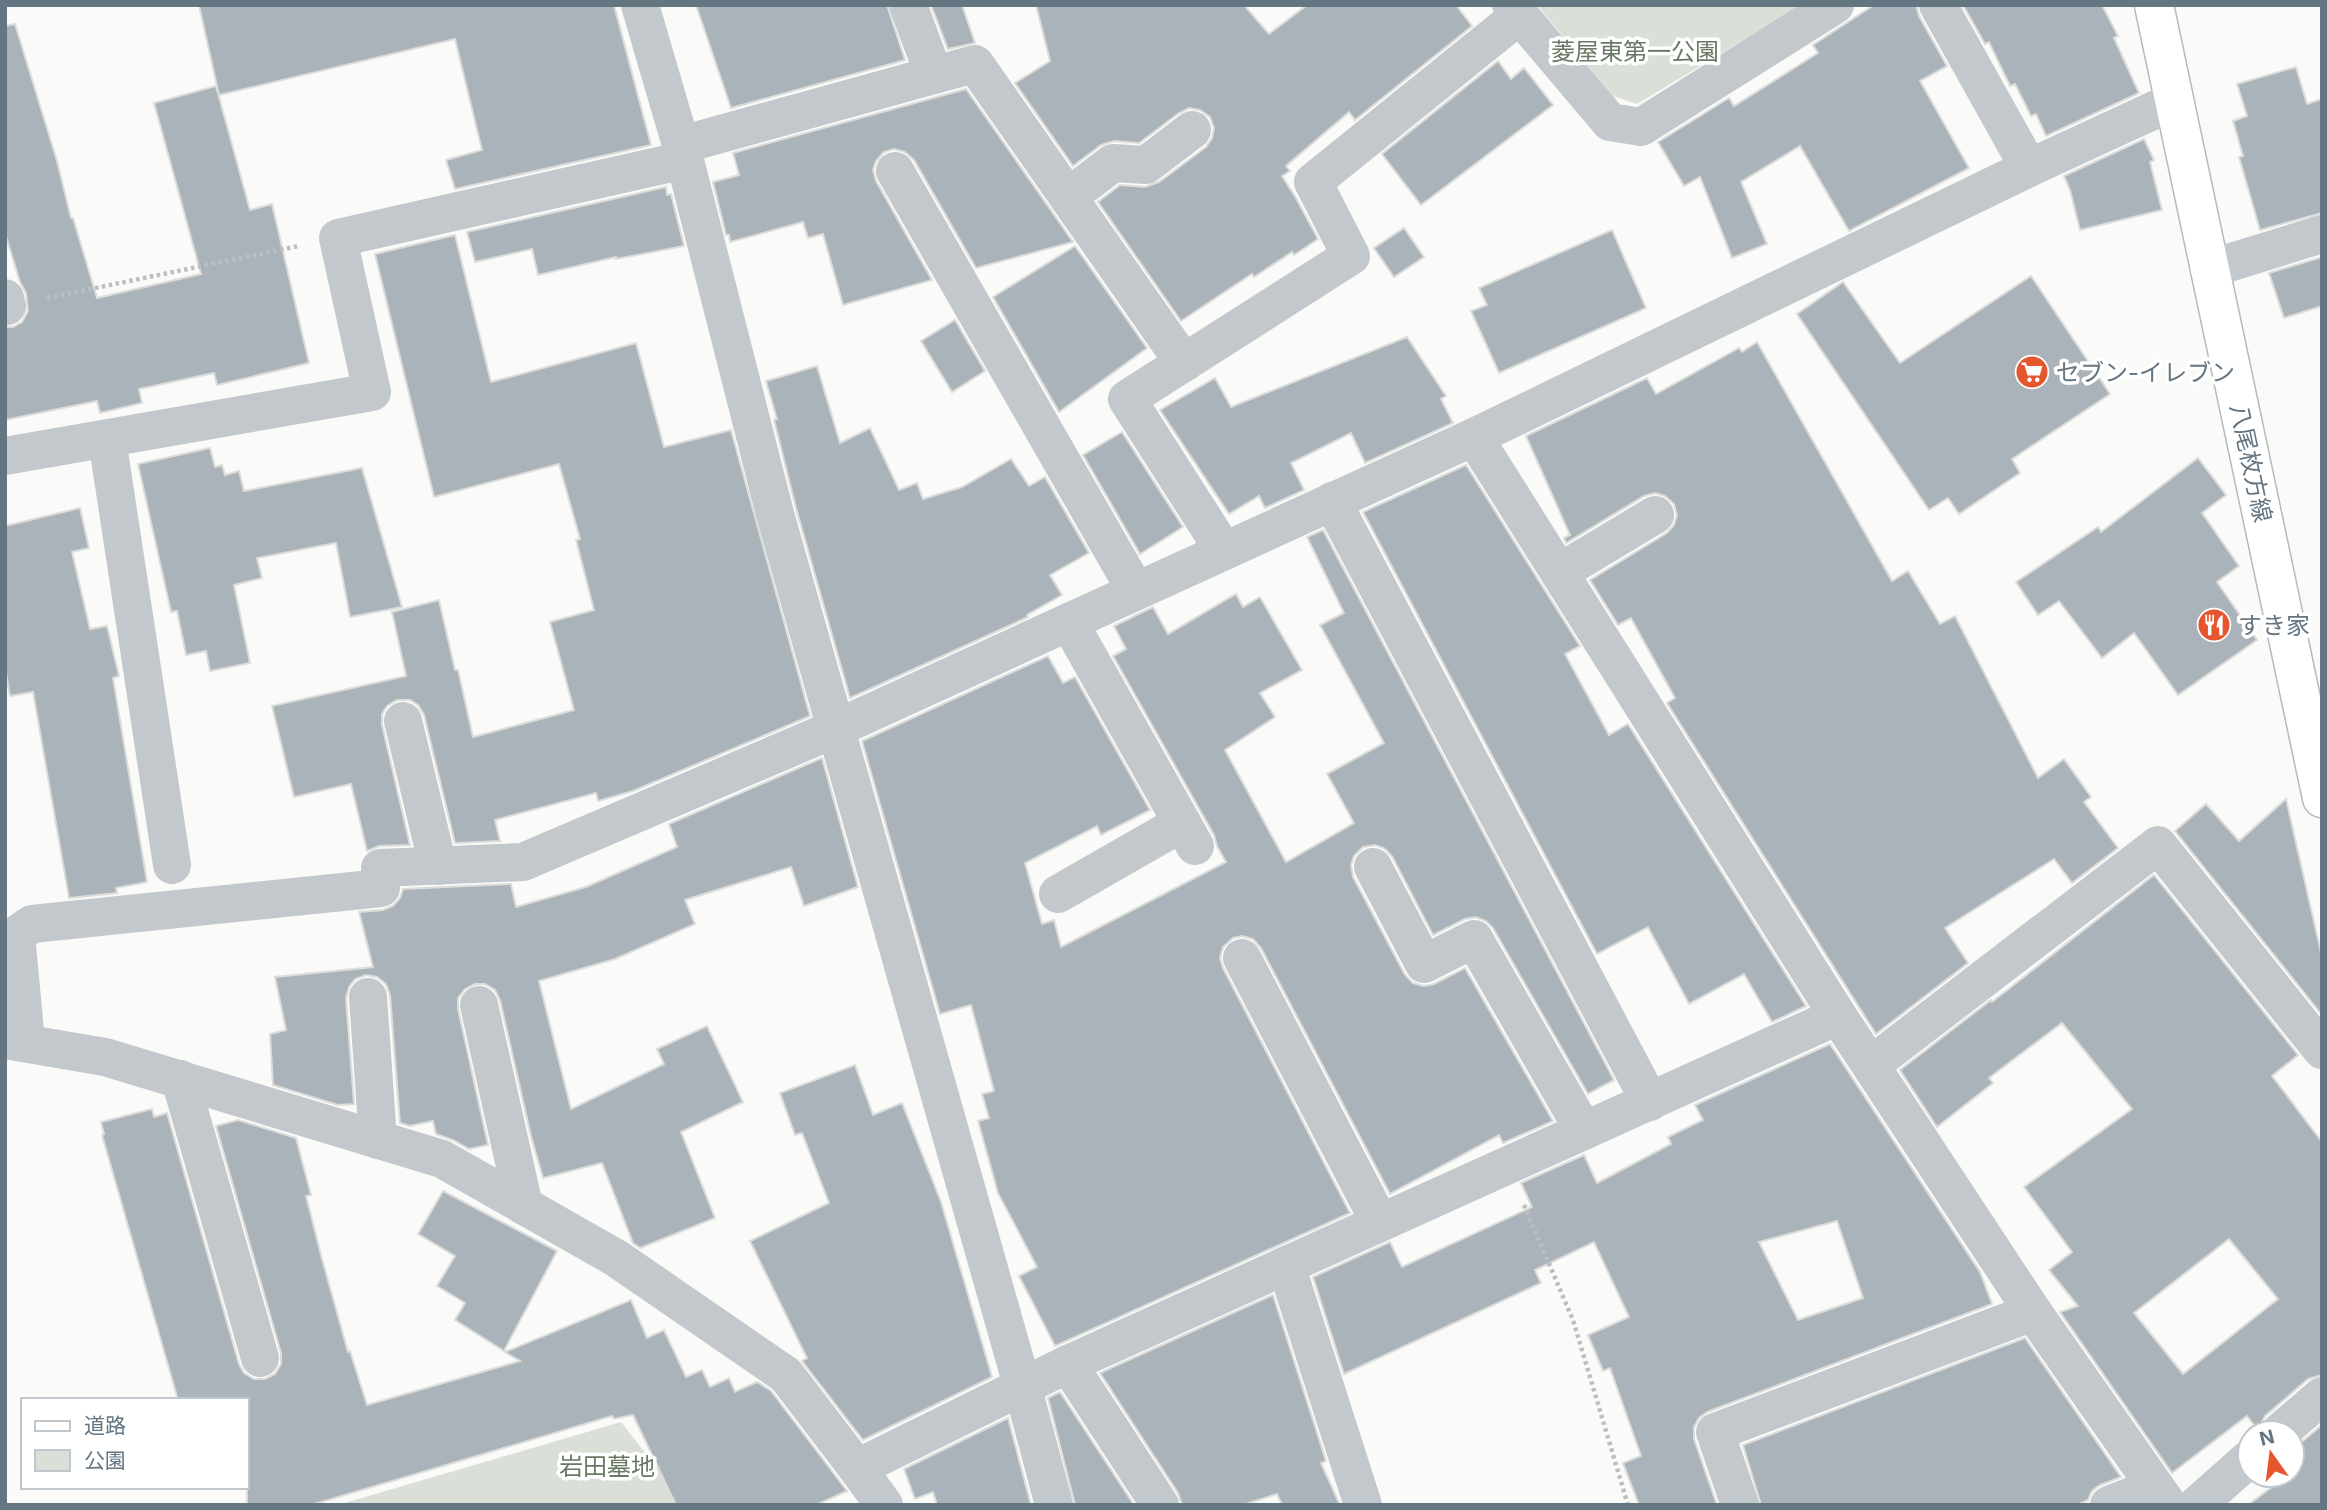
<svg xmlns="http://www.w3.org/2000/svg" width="2327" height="1510" font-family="Inter,'Noto Sans JP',sans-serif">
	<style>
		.green { fill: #dadfd7 }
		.building { fill: #aab3b9; stroke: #dcdcda; stroke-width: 2; fill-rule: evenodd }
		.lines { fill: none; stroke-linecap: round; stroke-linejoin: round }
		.major-casing { stroke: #b5babe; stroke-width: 41 }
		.path { stroke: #bbbfc2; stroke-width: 4.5; stroke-dasharray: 3.5 3.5; stroke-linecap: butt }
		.minor { stroke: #c3c8cc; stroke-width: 38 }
		.major { stroke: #fff; stroke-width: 38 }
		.labels { text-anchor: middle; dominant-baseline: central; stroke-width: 7; stroke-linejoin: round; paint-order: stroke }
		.park-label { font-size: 24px; fill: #687a64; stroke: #fff }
		.poi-label { font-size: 24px; fill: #657683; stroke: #fff; text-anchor: start }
		.street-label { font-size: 24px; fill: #657683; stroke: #fff }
	</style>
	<rect width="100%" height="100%" fill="#fafaf8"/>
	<g class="green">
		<polygon points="1537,5 1802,5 1637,104 1613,96"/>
		<polygon points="621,1422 686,1505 338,1505"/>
	</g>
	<g class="building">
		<polygon points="199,5 614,5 651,145 455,189 446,160 482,150 455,39 219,95"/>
		<polygon points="696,5 887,5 905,60 731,108"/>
		<polygon points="931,5 962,5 975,43 948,49"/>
		<polygon points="1036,5 1244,5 1269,34 1307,5 1456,5 1472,26 1355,120 1349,112 1286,166 1290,171 1282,176 1296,198 1318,239 1294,255 1292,252 1254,277 1252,274 1181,321 1098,202 1120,185 1145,187 1159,182 1206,147 1212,138 1214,128 1210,117 1200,110 1189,108 1179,113 1139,143 1114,141 1101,145 1073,166 1015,83 1050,61"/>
		<polygon points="1874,5 1916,5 1919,16 1947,66 1920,81 1969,168 1849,231 1800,146 1741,182 1767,244 1732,258 1700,177 1684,186 1658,142 1729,98 1734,106 1818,53 1813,45"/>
		<polygon points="1963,5 2102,5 2118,36 2114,38 2139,93 2046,136 2036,114 2031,116 2015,84 2010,86 1989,42 1985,44"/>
		<polygon points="15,24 57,161 71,218 73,218 97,298 201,274 154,103 216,86 250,210 272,204 309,363 217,385 214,373 139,389 142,403 100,413 97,401 5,420 5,327 13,327 22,322 28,311 26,293 20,282 5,233 5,26"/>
		<polygon points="1498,61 1511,79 1524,68 1553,105 1421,205 1382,154"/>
		<polygon points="2296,67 2307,104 2322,99 2322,213 2260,230 2239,157 2243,156 2233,121 2247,116 2237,84"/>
		<polygon points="966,89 1073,242 976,268 914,160 905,152 894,149 884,152 876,161 873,170 876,181 932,280 843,305 823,234 808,238 803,222 730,242 729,235 726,235 713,182 739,175 733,153"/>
		<polygon points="2144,139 2154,160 2150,162 2162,210 2080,230 2070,190 2064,176"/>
		<polygon points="666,187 667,195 671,194 684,246 616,259 616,257 538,275 532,249 475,262 467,232"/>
		<polygon points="1404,228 1424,257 1394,277 1374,248"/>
		<polygon points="1612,230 1646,308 1499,373 1471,311 1487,305 1479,288"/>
		<polygon points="455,235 491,382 636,343 664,447 731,430 810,716 633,791 598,801 596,793 495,820 500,841 455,843 424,715 418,705 410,700 397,700 387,706 382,714 382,725 410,845 379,846 367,851 351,784 294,797 272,706 406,676 392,612 439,600 455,670 458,670 473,737 574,710 550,622 594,610 576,540 580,539 559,464 434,497 375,254"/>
		<polygon points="1075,246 1147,348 1059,412 993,297"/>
		<polygon points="2322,257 2322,306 2284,318 2269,273"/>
		<polygon points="2031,276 2110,394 2012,459 2020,473 1959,514 1948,498 1929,510 1797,314 1843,282 1900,363"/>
		<polygon points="955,320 985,371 952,392 921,341"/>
		<polygon points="1407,337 1446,396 1441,399 1453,423 1365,463 1351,433 1291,463 1304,490 1265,508 1259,496 1229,514 1160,410 1215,378 1231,407"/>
		<polygon points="1757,342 1892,581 1908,571 1940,624 1955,616 2038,778 2064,759 2091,797 2084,802 2118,848 2072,883 2054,859 1945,928 1968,963 1876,1034 1667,703 1675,698 1631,618 1618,625 1590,580 1667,533 1674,525 1677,515 1674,504 1665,496 1655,493 1644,496 1566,543 1564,538 1570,535 1526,436 1647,378 1656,394 1739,348 1742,352"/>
		<polygon points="817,366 840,443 870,428 899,490 917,483 923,499 962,487 1011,459 1029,486 1045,477 1089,553 1050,575 1062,595 1027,615 1028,617 850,698 796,508 774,420 777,419 766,381"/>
		<polygon points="1122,432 1183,527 1140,554 1083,455"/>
		<polygon points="210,448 215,467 222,465 225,475 239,471 244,491 362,468 402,607 350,617 336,543 257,558 262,578 234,585 250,663 210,671 206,651 186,655 177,611 171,612 138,464"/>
		<polygon points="2198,458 2226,495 2202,513 2239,566 2217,582 2257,640 2178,695 2134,633 2102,658 2059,601 2038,615 2016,582 2098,527 2101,532"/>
		<polygon points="1466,465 1580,646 1565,654 1609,735 1628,724 1806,1006 1772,1022 1744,974 1689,1004 1648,927 1597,954 1363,512"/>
		<polygon points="80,508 89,548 72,552 90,629 107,626 119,676 113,678 147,882 116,888 117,893 69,898 33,692 10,696 5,667 5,526"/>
		<polygon points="1323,530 1614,1080 1588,1094 1493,928 1486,921 1476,917 1465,919 1433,935 1392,856 1384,848 1375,845 1363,847 1354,856 1351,865 1353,877 1405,975 1413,983 1424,986 1434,984 1465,968 1553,1121 1503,1143 1499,1135 1390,1194 1261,948 1253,939 1242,936 1233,938 1223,947 1220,958 1223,968 1350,1213 1055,1346 1019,1276 1037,1267 998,1193 978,1121 989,1118 982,1094 994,1091 971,1005 940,1014 862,741 1048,656 1063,683 1075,677 1150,810 1101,835 1097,826 1025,863 1042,924 1054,920 1061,947 1226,862 1217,846 1214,835 1113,656 1126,649 1114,626 1153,607 1168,634 1236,594 1243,607 1260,597 1302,670 1260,693 1275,717 1225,750 1286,862 1354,823 1327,774 1384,743 1320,625 1344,613 1307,537"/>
		<polygon points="822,758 858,887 804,906 791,867 685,900 695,924 615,959 539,981 571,1109 664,1064 657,1049 707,1026 743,1102 681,1132 715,1218 640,1248 633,1243 602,1163 543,1178 531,1136 500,1000 495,990 485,984 475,984 465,989 458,998 458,1009 488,1145 469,1149 453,1140 436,1134 433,1121 410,1126 400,1123 390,995 386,984 377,977 366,975 355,979 349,987 346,998 354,1104 338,1105 273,1085 270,1034 286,1030 275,977 373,967 359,912 383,910 393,906 400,898 403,889 511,884 516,907 586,887 677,847 669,824"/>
		<polygon points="2286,799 2322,957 2322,1015 2175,831 2206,804 2239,841"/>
		<path d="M2154 875 2298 1055 2272 1076 2322 1142V1375L2308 1379 2265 1416 2258 1430 2247 1416 2172 1473 2060 1312 2078 1306 2049 1270 2072 1252 2024 1187 2132 1109 2062 1023 1989 1078 1993 1083 1937 1127 1900 1070 1991 1000 1992 1002ZM2229 1239 2278 1299 2183 1374 2134 1313Z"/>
		<path d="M1830 1044 1980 1272 1992 1304 1707 1412 1699 1418 1694 1427V1439L1717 1505H1639L1623 1463 1641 1456 1610 1368 1603 1371 1588 1335 1629 1317 1594 1242 1535 1270 1541 1283 1344 1374 1313 1277 1390 1242 1402 1267 1532 1207 1521 1183 1584 1155 1597 1183 1671 1144 1668 1137 1703 1120 1695 1105ZM1837 1221 1863 1298 1798 1320 1759 1242Z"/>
		<polygon points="855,1065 873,1115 902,1103 941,1202 992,1377 863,1440 802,1361 807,1358 750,1241 829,1203 802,1133 795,1135 780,1093"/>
		<polygon points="152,1109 154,1117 167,1113 239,1364 244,1373 254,1379 265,1379 275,1374 281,1364 281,1353 216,1126 238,1120 296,1138 311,1195 306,1196 322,1259 348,1352 350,1351 367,1405 520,1361 505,1352 631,1300 647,1338 664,1330 686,1377 702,1370 710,1387 729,1378 735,1392 757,1382 771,1391 847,1491 816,1505 676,1505 633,1415 614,1419 612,1416 311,1505 247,1505 247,1400 178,1400 102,1135 104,1134 101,1122"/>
		<polygon points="443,1191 557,1251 504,1351 455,1320 465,1303 437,1286 455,1256 418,1234"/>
		<polygon points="1273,1295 1326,1461 1321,1463 1340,1505 1282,1505 1277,1494 1243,1505 1182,1505 1178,1493 1100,1373"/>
		<polygon points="2025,1338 2121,1477 2100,1485 2092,1491 2088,1500 2077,1505 1761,1505 1743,1445"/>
		<polygon points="1060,1392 1134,1505 1075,1505 1048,1398"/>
		<polygon points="1008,1418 1031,1505 937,1505 933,1492 915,1499 904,1469"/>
		<polygon points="2322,1425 2322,1505 2248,1505 2288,1475 2292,1475 2292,1450"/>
	</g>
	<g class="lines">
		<defs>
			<polyline id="major" points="2154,5 2322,798"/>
		</defs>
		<use href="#major" class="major-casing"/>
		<g class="path">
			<polyline points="47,298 299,246"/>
			<polyline points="1524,1205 1573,1320 1628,1505"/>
		</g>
		<g class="minor">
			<polyline points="640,5 681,145 775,514 1022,1385 1054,1505"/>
			<polyline points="908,5 934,75 975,64 1184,363"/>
			<polyline points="1511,5 1610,122 1641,127 1835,5"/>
			<polyline points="1938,5 2029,168"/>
			<polyline points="681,145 934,75"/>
			<polyline points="895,171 1136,591"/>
			<polyline points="1068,197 1113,163 1146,165 1192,130"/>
			<polyline points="2209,269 2322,234"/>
			<polyline points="5,298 7,306"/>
			<polyline points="1474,437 1838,1016 2033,1312 2168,1505"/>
			<polyline points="107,439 172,865"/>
			<polyline points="5,456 372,392 338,238 685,160"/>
			<polyline points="1332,501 1650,1102"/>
			<polyline points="1224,551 1127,399 1351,256 1313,182 1520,15"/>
			<polyline points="1560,572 1655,515"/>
			<polyline points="1069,622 1195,846"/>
			<polyline points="403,721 438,866"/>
			<polyline points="1373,867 1424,964 1474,939 1584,1131"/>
			<polyline points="1058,894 1182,823"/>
			<polyline points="1242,958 1380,1223"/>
			<polyline points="368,997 378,1140"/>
			<polyline points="479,1005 524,1206"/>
			<polyline points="5,1040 105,1057 442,1159 616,1258 786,1375 857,1468 1068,1364 1838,1016"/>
			<polyline points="26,1042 16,935 32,924 381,888 380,868 523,862 837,728 1474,437 2029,168 2174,101"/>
			<polyline points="1871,1065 2158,845 2322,1050"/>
			<polyline points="180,1079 260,1358"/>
			<polyline points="1286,1265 1363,1505"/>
			<polyline points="1068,1364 1160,1505"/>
			<polyline points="2279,1433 2322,1396"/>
			<polyline points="857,1468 884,1505"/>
			<polyline points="1740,1505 1715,1432 2033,1312"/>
			<polyline points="2109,1505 2155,1487"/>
			<polyline points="2197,1505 2250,1458"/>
		</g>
		<use href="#major" class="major"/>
	</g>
	<defs>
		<symbol id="supermarket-disc" viewBox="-11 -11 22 22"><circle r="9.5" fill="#e4572e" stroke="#fff"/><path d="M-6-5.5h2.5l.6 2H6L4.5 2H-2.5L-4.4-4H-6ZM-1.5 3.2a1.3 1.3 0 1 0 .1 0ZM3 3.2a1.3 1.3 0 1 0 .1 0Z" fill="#fff"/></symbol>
		<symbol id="restaurant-disc" viewBox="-11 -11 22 22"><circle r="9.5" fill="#e4572e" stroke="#fff"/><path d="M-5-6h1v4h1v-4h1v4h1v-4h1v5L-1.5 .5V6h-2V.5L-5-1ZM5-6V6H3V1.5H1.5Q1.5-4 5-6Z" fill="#fff"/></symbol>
	</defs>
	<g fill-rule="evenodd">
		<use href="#supermarket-disc" x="2013" y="353" width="38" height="38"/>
		<use href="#restaurant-disc" x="2195" y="606" width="38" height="38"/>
	</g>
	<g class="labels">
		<g class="park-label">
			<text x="1635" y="51">菱屋東第一公園</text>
			<text x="607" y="1466">岩田墓地</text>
		</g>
		<g class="poi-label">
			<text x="2056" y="372">セブン-イレブン</text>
			<text x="2238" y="625">すき家</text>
		</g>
		<g class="street-label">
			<text transform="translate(2251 463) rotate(78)">八尾枚方線</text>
		</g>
	</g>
	<rect width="2327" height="1510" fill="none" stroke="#657683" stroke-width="14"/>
	<rect x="21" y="1398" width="228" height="91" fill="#ffffff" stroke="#c1c8cd" stroke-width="2"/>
	<rect x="35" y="1421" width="35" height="10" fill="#ffffff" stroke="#c1c8cd" stroke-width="2"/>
	<text x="84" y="1433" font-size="21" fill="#657683">道路</text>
	<rect x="35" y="1450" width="35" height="21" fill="#dadfd7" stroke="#c1c8cd" stroke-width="2"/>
	<text x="84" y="1468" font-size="21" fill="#657683">公園</text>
	<g transform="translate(2271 1454) rotate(346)"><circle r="33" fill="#ffffff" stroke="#c1c8cd" stroke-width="2"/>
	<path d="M0-5L12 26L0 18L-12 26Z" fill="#e4572e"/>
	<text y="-10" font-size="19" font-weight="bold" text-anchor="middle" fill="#657683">N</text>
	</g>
</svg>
